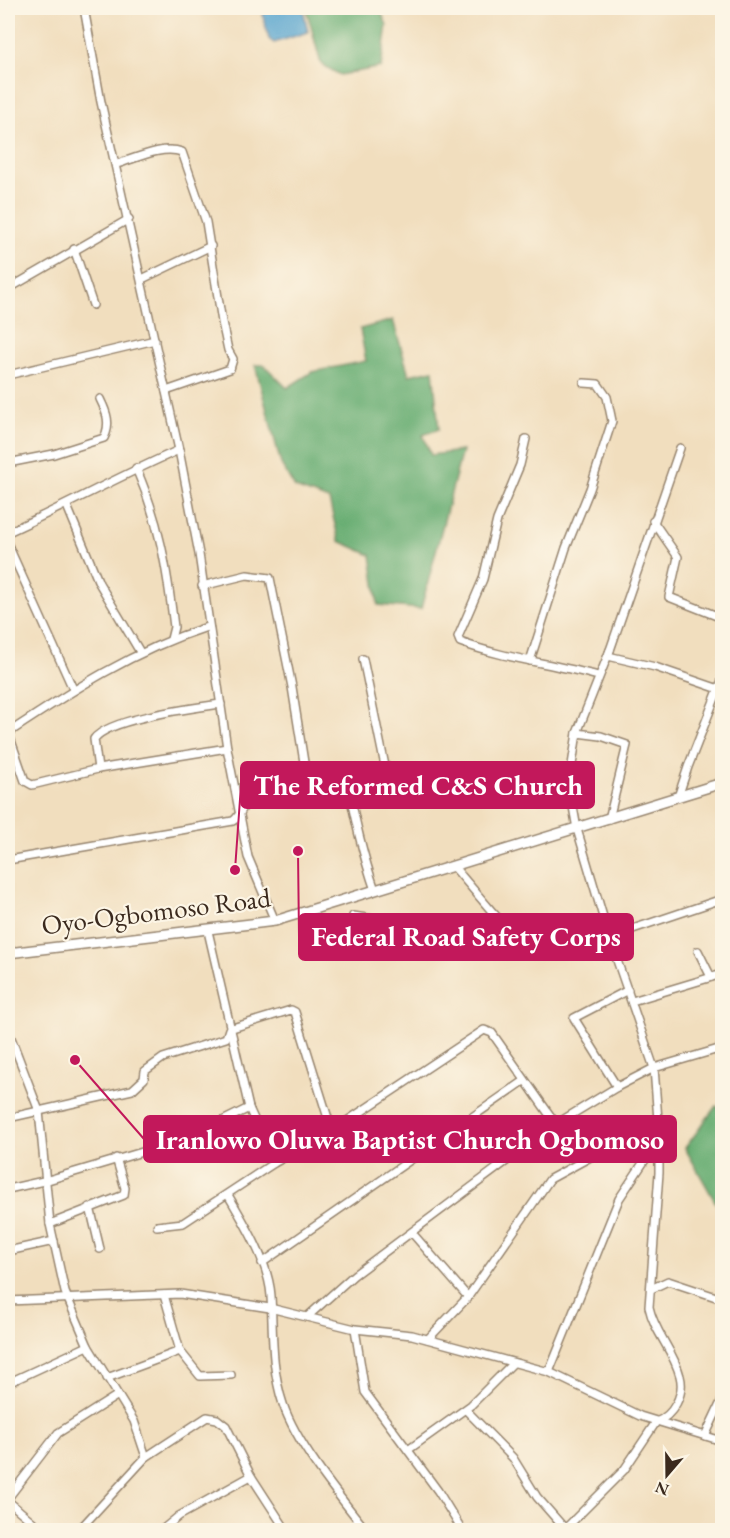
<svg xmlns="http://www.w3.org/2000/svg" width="730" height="1538" font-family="'EB Garamond',serif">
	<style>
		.forest { fill: #68ad72; stroke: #526c48; stroke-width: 1.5 }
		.water { fill: #56a4cf; stroke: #486776; stroke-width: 1.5 }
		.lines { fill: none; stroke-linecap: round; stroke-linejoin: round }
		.minor-casing { stroke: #96846e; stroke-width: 10 }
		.highway-casing { stroke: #96846e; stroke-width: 12 }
		.minor { stroke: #fff; stroke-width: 7 }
		.highway { stroke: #fff; stroke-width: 9 }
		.labels { text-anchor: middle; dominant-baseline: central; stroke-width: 4.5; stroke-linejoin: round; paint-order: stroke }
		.street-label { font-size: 27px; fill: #3b2a1e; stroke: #fcf5e5 }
		.leader { fill: none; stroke: #c2185b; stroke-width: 2 }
		.callout-dot { fill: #c2185b; stroke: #fcf5e5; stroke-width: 2 }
		.callout { fill: #c2185b; stroke: #c2185b; stroke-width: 2 }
		.callout-label { font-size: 28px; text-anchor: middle; font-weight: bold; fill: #fff }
	</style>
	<rect width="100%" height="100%" fill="#fcf5e5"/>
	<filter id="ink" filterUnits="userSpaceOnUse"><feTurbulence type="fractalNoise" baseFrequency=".0167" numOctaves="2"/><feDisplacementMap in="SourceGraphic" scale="12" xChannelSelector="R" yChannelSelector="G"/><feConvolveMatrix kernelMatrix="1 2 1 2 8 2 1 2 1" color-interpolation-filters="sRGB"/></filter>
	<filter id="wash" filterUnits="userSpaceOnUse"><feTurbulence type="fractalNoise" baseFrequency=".008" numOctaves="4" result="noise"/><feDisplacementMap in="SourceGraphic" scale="24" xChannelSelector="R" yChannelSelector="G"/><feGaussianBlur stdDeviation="1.35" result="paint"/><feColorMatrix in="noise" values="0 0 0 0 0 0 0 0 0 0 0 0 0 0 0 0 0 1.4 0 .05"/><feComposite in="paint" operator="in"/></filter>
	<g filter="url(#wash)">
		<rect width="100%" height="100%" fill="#f1debe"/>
		<g class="forest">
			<polygon points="306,8 379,8 387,25 381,67 340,75 321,64"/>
			<polygon points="393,320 409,375 433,370 439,429 423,435 431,455 462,451 421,609 378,605 371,555 339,541 329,500 295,488 281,464 255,365 264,365 287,388 312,372 366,361 360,329"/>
			<polygon points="716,1106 722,1109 722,1214 685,1148"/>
		</g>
		<polygon class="water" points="277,8 303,8 308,32 274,43 269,39 263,16 264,12"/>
	</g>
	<g filter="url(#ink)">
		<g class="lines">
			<defs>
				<g id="minor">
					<polyline points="84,8 101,102 179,450 199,554 227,748 248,857 275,921"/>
					<path d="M117 164C137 158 162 145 182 152L206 222 222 322 228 350 233 359 230 369 166 391"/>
					<polyline points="74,249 93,305"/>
					<polyline points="142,279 211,246"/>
					<polyline points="8,289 129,219"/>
					<polyline points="8,375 155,340"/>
					<path d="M526 439 520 465 497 520 483 579 458 637 460 642C505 659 552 663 598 676"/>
					<polyline points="680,448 608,656 655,667 719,689"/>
					<path d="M8 463 54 454 104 438C111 424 107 413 100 399"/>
					<path d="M136 468C160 523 167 569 174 627L171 639"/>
					<polyline points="67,506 99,583 140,652"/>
					<polyline points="653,521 678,557 669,597 722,618"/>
					<path d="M8 532C66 506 121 475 179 450"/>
					<polyline points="8,545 73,689"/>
					<polyline points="202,586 247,575 270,578 292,687 307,781"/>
					<polyline points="530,661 566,548 590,489 612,421 607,397 598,384 584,383"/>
					<polyline points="8,732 25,781 32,785 98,769 227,748"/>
					<path d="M8 733C73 690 132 651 207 627"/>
					<polyline points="577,733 601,736 627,745 609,819"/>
					<path d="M98 769 94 739C109 718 194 708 221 704"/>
					<path d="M346 776C354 814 362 853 375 890"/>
					<polyline points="678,797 688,767 722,680"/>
					<path d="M8 860 233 821C243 814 244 800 254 792L382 769 385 766 363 659"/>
					<polyline points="454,867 495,915"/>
					<path d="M353 916C402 923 447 934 495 915L517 937"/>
					<polyline points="208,931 249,1108 274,1163"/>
					<polyline points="609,937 722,899"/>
					<polyline points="698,951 711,977"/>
					<polyline points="632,1001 722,974"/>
					<polyline points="8,1030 39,1111 50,1224 65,1292 88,1346 134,1421 146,1457"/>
					<polyline points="617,1087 574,1018 628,990"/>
					<polyline points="8,1118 132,1090 144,1079 145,1071 163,1058 226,1038 229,1029 291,1010 295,1012 332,1131"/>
					<polyline points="8,1189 48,1180 186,1139 249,1108"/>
					<path d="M228 1195C244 1222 269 1263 271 1296 273 1332 271 1368 283 1404 297 1445 339 1496 366 1530"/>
					<polyline points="90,1207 100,1249"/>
					<polyline points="50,1224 124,1195 125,1188 116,1158"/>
					<polyline points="157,1226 183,1223 274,1163 332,1131 484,1030 492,1033 556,1124"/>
					<polyline points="413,1234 468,1297"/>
					<polyline points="8,1251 54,1241"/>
					<polyline points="262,1263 524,1081"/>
					<polyline points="651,1289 668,1281 722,1299"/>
					<polyline points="164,1295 180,1351 200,1376 231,1375"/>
					<polyline points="8,1301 180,1294 270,1308 355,1329 412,1335 549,1372 640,1416 722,1441"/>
					<polyline points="307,1317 354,1275 556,1124 617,1087 654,1068 722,1048"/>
					<polyline points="355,1329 365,1392 438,1491 462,1530"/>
					<polyline points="428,1339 468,1297 550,1179 658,1120"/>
					<polyline points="549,1372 619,1199 653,1148 658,1120 654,1068 609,937 577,829 569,784 577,733 610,650"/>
					<polyline points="107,1378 180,1351"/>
					<polyline points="8,1383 88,1346"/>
					<polyline points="466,1410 513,1458 537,1497 566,1530"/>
					<polyline points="705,1436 722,1400"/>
					<polyline points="408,1450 471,1405 513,1363"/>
					<polyline points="8,1498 58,1433 118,1395"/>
					<polyline points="8,1501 42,1530"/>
					<path d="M565 1529 624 1470 656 1422C673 1416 685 1394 680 1376 674 1351 654 1332 649 1307L659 1173V1162L653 1148"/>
					<polyline points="79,1530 146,1457 207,1417 217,1419 226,1426 251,1476 286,1530"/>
					<polyline points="162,1530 179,1516 251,1476"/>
				</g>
				<polyline id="highway" points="8,953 275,921 722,783"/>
			</defs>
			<use href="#minor" class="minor-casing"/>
			<use href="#highway" class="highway-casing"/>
			<use href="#minor" class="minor"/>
			<use href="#highway" class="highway"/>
		</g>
	</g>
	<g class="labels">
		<g class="street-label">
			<text transform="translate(156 911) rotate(-7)">Oyo-Ogbomoso Road</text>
		</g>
	</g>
	<path class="leader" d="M235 870L241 785M298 851L299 937M75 1060L144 1139"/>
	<g class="callout-dot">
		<circle cx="235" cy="870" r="6"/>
		<circle cx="298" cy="851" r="6"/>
		<circle cx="75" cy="1060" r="6"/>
	</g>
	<g class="callout">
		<rect x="241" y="762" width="353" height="46" rx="6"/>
		<rect x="299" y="914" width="334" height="46" rx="6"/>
		<rect x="144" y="1116" width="532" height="46" rx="6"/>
	</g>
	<g class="callout-label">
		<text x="418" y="795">The Reformed C&amp;S Church</text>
		<text x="466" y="946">Federal Road Safety Corps</text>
		<text x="410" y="1149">Iranlowo Oluwa Baptist Church Ogbomoso</text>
	</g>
	<rect width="730" height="1538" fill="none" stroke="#fcf5e5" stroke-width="30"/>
	<g transform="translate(667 1475) rotate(200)" stroke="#fcf5e5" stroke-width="4.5" paint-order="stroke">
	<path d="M0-4.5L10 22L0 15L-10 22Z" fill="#3b2a1e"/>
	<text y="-9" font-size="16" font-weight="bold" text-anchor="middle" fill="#3b2a1e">N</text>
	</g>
</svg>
